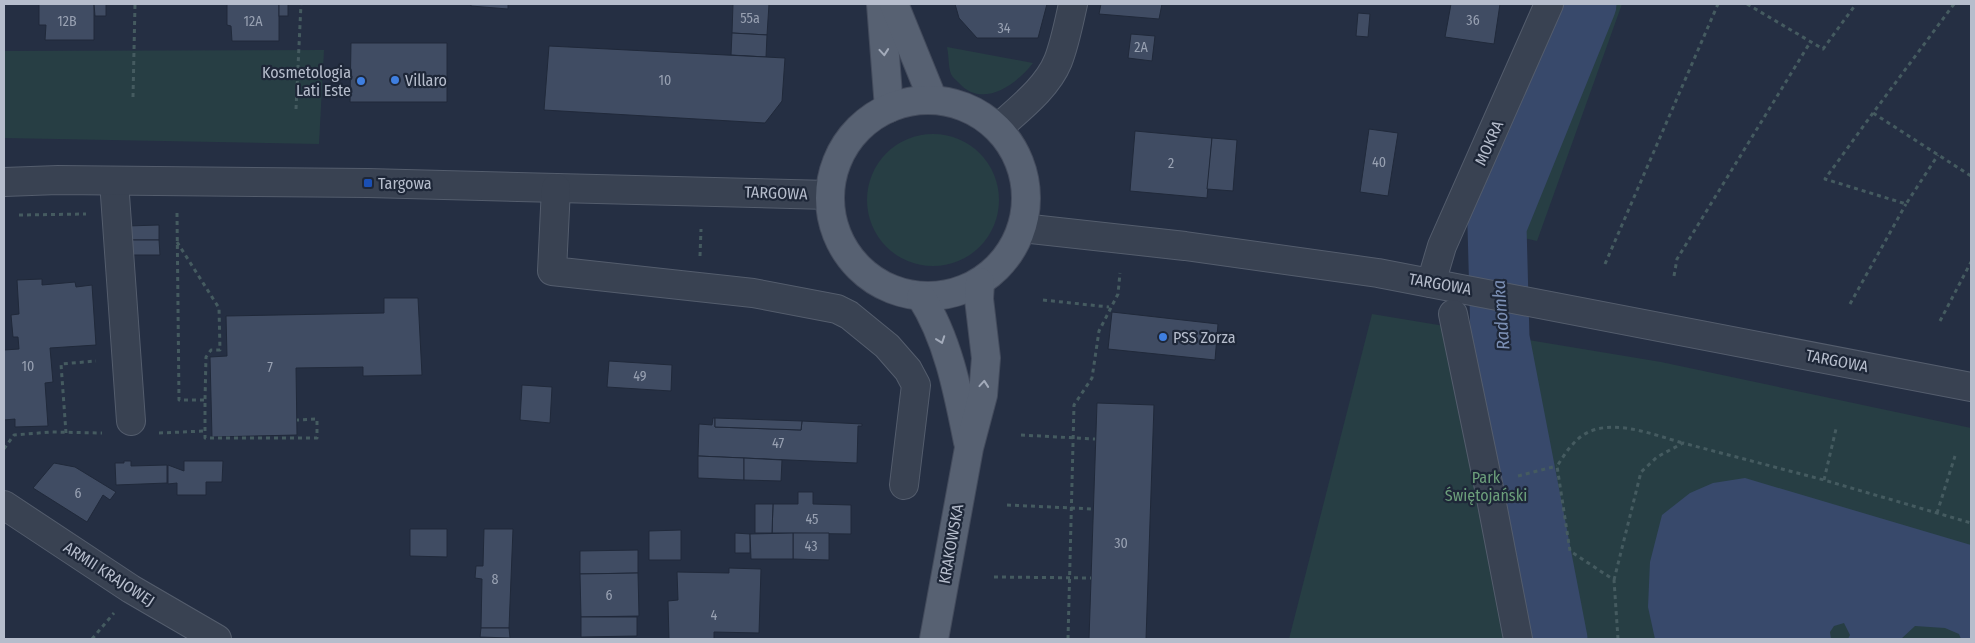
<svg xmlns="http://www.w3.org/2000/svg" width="1975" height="643" font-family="'Fira Sans Condensed',sans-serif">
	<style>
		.green { fill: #273e44 }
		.water { fill: #38496b }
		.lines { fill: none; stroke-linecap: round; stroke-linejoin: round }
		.river { stroke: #38496b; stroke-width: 59 }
		.building { fill: #404c63; stroke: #20293a }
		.minor-casing { stroke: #545d6d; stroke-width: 30 }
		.major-casing { stroke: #434b5c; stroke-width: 30 }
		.path { stroke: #455b60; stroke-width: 3; stroke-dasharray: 4 4; stroke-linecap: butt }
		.minor { stroke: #394252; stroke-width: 28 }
		.major { stroke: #576172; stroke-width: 28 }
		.oneway { stroke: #a3abba }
		.shop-dot { fill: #3f7fe0; stroke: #1e2738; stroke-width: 2 }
		.transit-dot { fill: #1a4fb4; stroke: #1e2738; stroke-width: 2 }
		.labels { text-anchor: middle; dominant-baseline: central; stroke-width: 4.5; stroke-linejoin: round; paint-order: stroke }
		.number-label { font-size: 14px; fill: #98a1b2 }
		.poi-label { font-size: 16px; fill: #b6bdcc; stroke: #1e2738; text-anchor: start }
		.street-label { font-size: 16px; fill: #b6bdcc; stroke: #1e2738 }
		.park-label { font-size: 16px; fill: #6c9f7b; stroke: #1e2738 }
		.water-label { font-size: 18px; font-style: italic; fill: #7c90b5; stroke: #1e2738 }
	</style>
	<rect width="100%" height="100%" fill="#252f43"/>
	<g class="green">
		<polygon points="1565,4 1622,4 1537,241 1474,226 1489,188 1491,174"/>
		<path d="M947 47 1033 63C1016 85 982 109 959 83 956 80 952 77 951 74 948 66 949 55 947 47Z"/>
		<polygon points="324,50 319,144 4,138 4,51"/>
		<circle cx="933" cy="200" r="66"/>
		<polygon points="1372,314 1661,362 1971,428 1971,639 1289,639"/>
	</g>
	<polygon class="water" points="1745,478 1971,545 1971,639 1961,639 1959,634 1945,628 1915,626 1901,639 1848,639 1850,635 1844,623 1834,626 1830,632 1831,639 1655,639 1648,607 1650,562 1662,515 1690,493 1713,483"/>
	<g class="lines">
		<polyline class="river" points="1558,639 1500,338 1497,226 1587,4"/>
	</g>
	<g class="building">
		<polygon points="39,4 94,4 94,40 45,40 46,25 39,25"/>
		<polygon points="94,4 106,4 106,16 95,16"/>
		<polygon points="227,4 279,4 279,41 232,41 231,26 227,25"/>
		<rect x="279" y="4" width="9" height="12"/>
		<polygon points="471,4 508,4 508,9 471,6"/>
		<polygon points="733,4 769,4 767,35 732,33"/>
		<polygon points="955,4 1047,4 1038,38 977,38 959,18"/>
		<polygon points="1101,4 1162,4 1159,19 1099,14"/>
		<polygon points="1451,4 1500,4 1494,44 1445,37"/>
		<polygon points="1358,13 1370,14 1368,37 1356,36"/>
		<polygon points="732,33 767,35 766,57 731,55"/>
		<polygon points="1131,34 1155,36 1152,61 1128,58"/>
		<polygon points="351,43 447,43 447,102 350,102"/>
		<polygon points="549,46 785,58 782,101 765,123 544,110"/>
		<polygon points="1369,129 1398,133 1388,196 1360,192"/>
		<polygon points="1135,131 1212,138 1207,198 1130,191"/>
		<polygon points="1212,138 1237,140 1233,191 1207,189"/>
		<polygon points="159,225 159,240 128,240 127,226"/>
		<polygon points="128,240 159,240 160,255 128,255"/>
		<polygon points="42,279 42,285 75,282 76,287 92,285 96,345 50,348 53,382 45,383 48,426 15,427 15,419 4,420 4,350 19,349 18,337 13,337 11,315 19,314 17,280"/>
		<polygon points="384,298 418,298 422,375 363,376 363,367 296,368 297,435 212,437 210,357 227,356 226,316 384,313"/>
		<polygon points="1112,312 1218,324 1215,360 1108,349"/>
		<polygon points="609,361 672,365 671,391 607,387"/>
		<polygon points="522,385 552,387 550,423 520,420"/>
		<polygon points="1097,403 1154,405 1146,639 1089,639"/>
		<polygon points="713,418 715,418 715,427 801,430 802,421 862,424 862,426 858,426 857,463 698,456 699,424 712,425"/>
		<polygon points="715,418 802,421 801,430 715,427"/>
		<polygon points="698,456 744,458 744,480 698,478"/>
		<polygon points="744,458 782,460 781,481 744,480"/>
		<polygon points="124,461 131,461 131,466 167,465 167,483 116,485 115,463 124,463"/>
		<polygon points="184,461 223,461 222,482 206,482 206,495 177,495 177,483 168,484 168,465 184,471"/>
		<polygon points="54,463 75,467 116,492 110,500 103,495 87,522 33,488"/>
		<polygon points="798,492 813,492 813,504 851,505 851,534 772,533 773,504 798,504"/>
		<polygon points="755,504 773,504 772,533 755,533"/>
		<polygon points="410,529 447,529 447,557 410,556"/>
		<polygon points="484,529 513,529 509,628 481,628 482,579 475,578 476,566 483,566"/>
		<polygon points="681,530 681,560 649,560 649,531"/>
		<polygon points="735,533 750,534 750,553 735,553"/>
		<polygon points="793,533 829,533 829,560 793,559"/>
		<polygon points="793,533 793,559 751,559 750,534"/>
		<polygon points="638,550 638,573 580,574 580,551"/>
		<polygon points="729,568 761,569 759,633 714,632 714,639 669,639 668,601 678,600 677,572 729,573"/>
		<polygon points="638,573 639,616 581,617 580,574"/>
		<polygon points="581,617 637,617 637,636 581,637"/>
		<polygon points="481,628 509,628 510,638 480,637"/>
	</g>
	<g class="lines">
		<defs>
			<g id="minor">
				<path d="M998 128C1019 109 1047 88 1058 61 1065 43 1069 22 1073 4"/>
				<polyline points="114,181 131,421"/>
				<polyline points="4,182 58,180 368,183 829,195"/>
				<polyline points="556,188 552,271 753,293 837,309 849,315 887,346 908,370 916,385 904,485"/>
				<polyline points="1022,228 1185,246 1378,273 1971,387"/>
				<polyline points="1431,283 1442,246 1549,4"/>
				<polyline points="1453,314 1488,483 1518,639"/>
				<polyline points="4,505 131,589 217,639"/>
			</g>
			<g id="major">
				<polyline points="881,4 889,108"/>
				<polyline points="894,4 933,100"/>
				<circle cx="928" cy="198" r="98"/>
				<path d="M921 297C948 339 958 392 968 442"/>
				<polyline points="934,639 969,448 983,395 986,358 979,299 980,282"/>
			</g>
		</defs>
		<use href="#minor" class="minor-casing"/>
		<use href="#major" class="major-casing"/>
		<g class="path">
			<polyline points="1747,4 1823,49 1856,4"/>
			<polyline points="1954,4 1873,113 1971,176"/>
			<polyline points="133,97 135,4"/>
			<polyline points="296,109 301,4"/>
			<polyline points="1873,113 1825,179 1906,204 1938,155"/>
			<polyline points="177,213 179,400 205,400 205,438 317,438 317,419 297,420"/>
			<polyline points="19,215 86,214"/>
			<polyline points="177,242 219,308 220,350 211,350 206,357 205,400"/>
			<polyline points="700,256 701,229"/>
			<polyline points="1605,264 1718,4"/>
			<polyline points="1674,276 1677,259 1811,41"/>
			<polyline points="1043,300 1109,307"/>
			<polyline points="1850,304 1906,204"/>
			<polyline points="1940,321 1971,262"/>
			<polyline points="66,433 61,364 96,361"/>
			<polyline points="159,433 205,431"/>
			<polyline points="1021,435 1095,439"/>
			<polyline points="4,449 14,435 51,432 102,433"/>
			<polyline points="1518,476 1557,466"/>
			<polyline points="1824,480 1836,429"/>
			<polyline points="1007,505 1093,509"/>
			<polyline points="1937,513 1955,456"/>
			<polyline points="994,577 1091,578"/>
			<polyline points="1614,580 1641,472 1657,457 1683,443 1824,480 1971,523"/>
			<polyline points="92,639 114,613"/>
			<polyline points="1068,639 1074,405 1092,378 1099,331 1118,294 1120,273"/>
			<path d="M1618 639 1614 580 1570 551 1557 466C1562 459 1567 450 1573 444 1600 412 1650 434 1683 443"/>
		</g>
		<use href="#minor" class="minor"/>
		<use href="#major" class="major"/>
	</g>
	<defs><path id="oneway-chevron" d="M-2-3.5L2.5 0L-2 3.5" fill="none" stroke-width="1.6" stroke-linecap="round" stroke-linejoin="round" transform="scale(1.25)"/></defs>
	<g class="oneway">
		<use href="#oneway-chevron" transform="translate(884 52) rotate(85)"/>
		<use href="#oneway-chevron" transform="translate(941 340) rotate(70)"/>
		<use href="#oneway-chevron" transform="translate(984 384) rotate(-85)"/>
	</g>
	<g class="shop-dot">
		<circle cx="395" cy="80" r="5"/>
		<circle cx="361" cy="81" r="5"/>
		<circle cx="1163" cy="337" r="5"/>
	</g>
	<rect class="transit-dot" x="363" y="178" width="10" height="10" rx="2.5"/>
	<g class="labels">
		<g class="number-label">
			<text x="750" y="18">55a</text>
			<text x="1473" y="20">36</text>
			<text x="67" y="21">12B</text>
			<text x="253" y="21">12A</text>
			<text x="1004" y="28">34</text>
			<text x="1141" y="47">2A</text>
			<text x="665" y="80">10</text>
			<text x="1379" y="162">40</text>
			<text x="1171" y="163">2</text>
			<text x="28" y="366">10</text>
			<text x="270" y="367">7</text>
			<text x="640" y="376">49</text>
			<text x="778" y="443">47</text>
			<text x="78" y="493">6</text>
			<text x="812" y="519">45</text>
			<text x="1121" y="543">30</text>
			<text x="811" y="546">43</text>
			<text x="495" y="579">8</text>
			<text x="609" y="595">6</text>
			<text x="714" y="615">4</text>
		</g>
		<g class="poi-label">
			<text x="351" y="72" text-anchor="end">Kosmetologia<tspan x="351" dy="18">Lati Este</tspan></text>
			<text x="405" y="80">Villaro</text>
			<text x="378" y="183">Targowa</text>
			<text x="1173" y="337">PSS Zorza</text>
		</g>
		<g class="street-label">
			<text transform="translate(1489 143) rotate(-66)">MOKRA</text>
			<text transform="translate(776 193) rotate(2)">TARGOWA</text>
			<text transform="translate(1440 284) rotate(10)">TARGOWA</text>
			<text transform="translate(1837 361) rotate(11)">TARGOWA</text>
			<text transform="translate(951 544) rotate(-80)">KRAKOWSKA</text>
			<text transform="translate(109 574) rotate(33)">ARMII KRAJOWEJ</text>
		</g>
		<g class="park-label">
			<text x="1486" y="477">Park<tspan x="1486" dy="18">Świętojański</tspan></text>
		</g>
		<g class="water-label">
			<text transform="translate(1501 315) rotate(-94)">Radomka</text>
		</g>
	</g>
	<rect width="1975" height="643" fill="none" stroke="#b6bdcc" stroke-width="10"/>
</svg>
